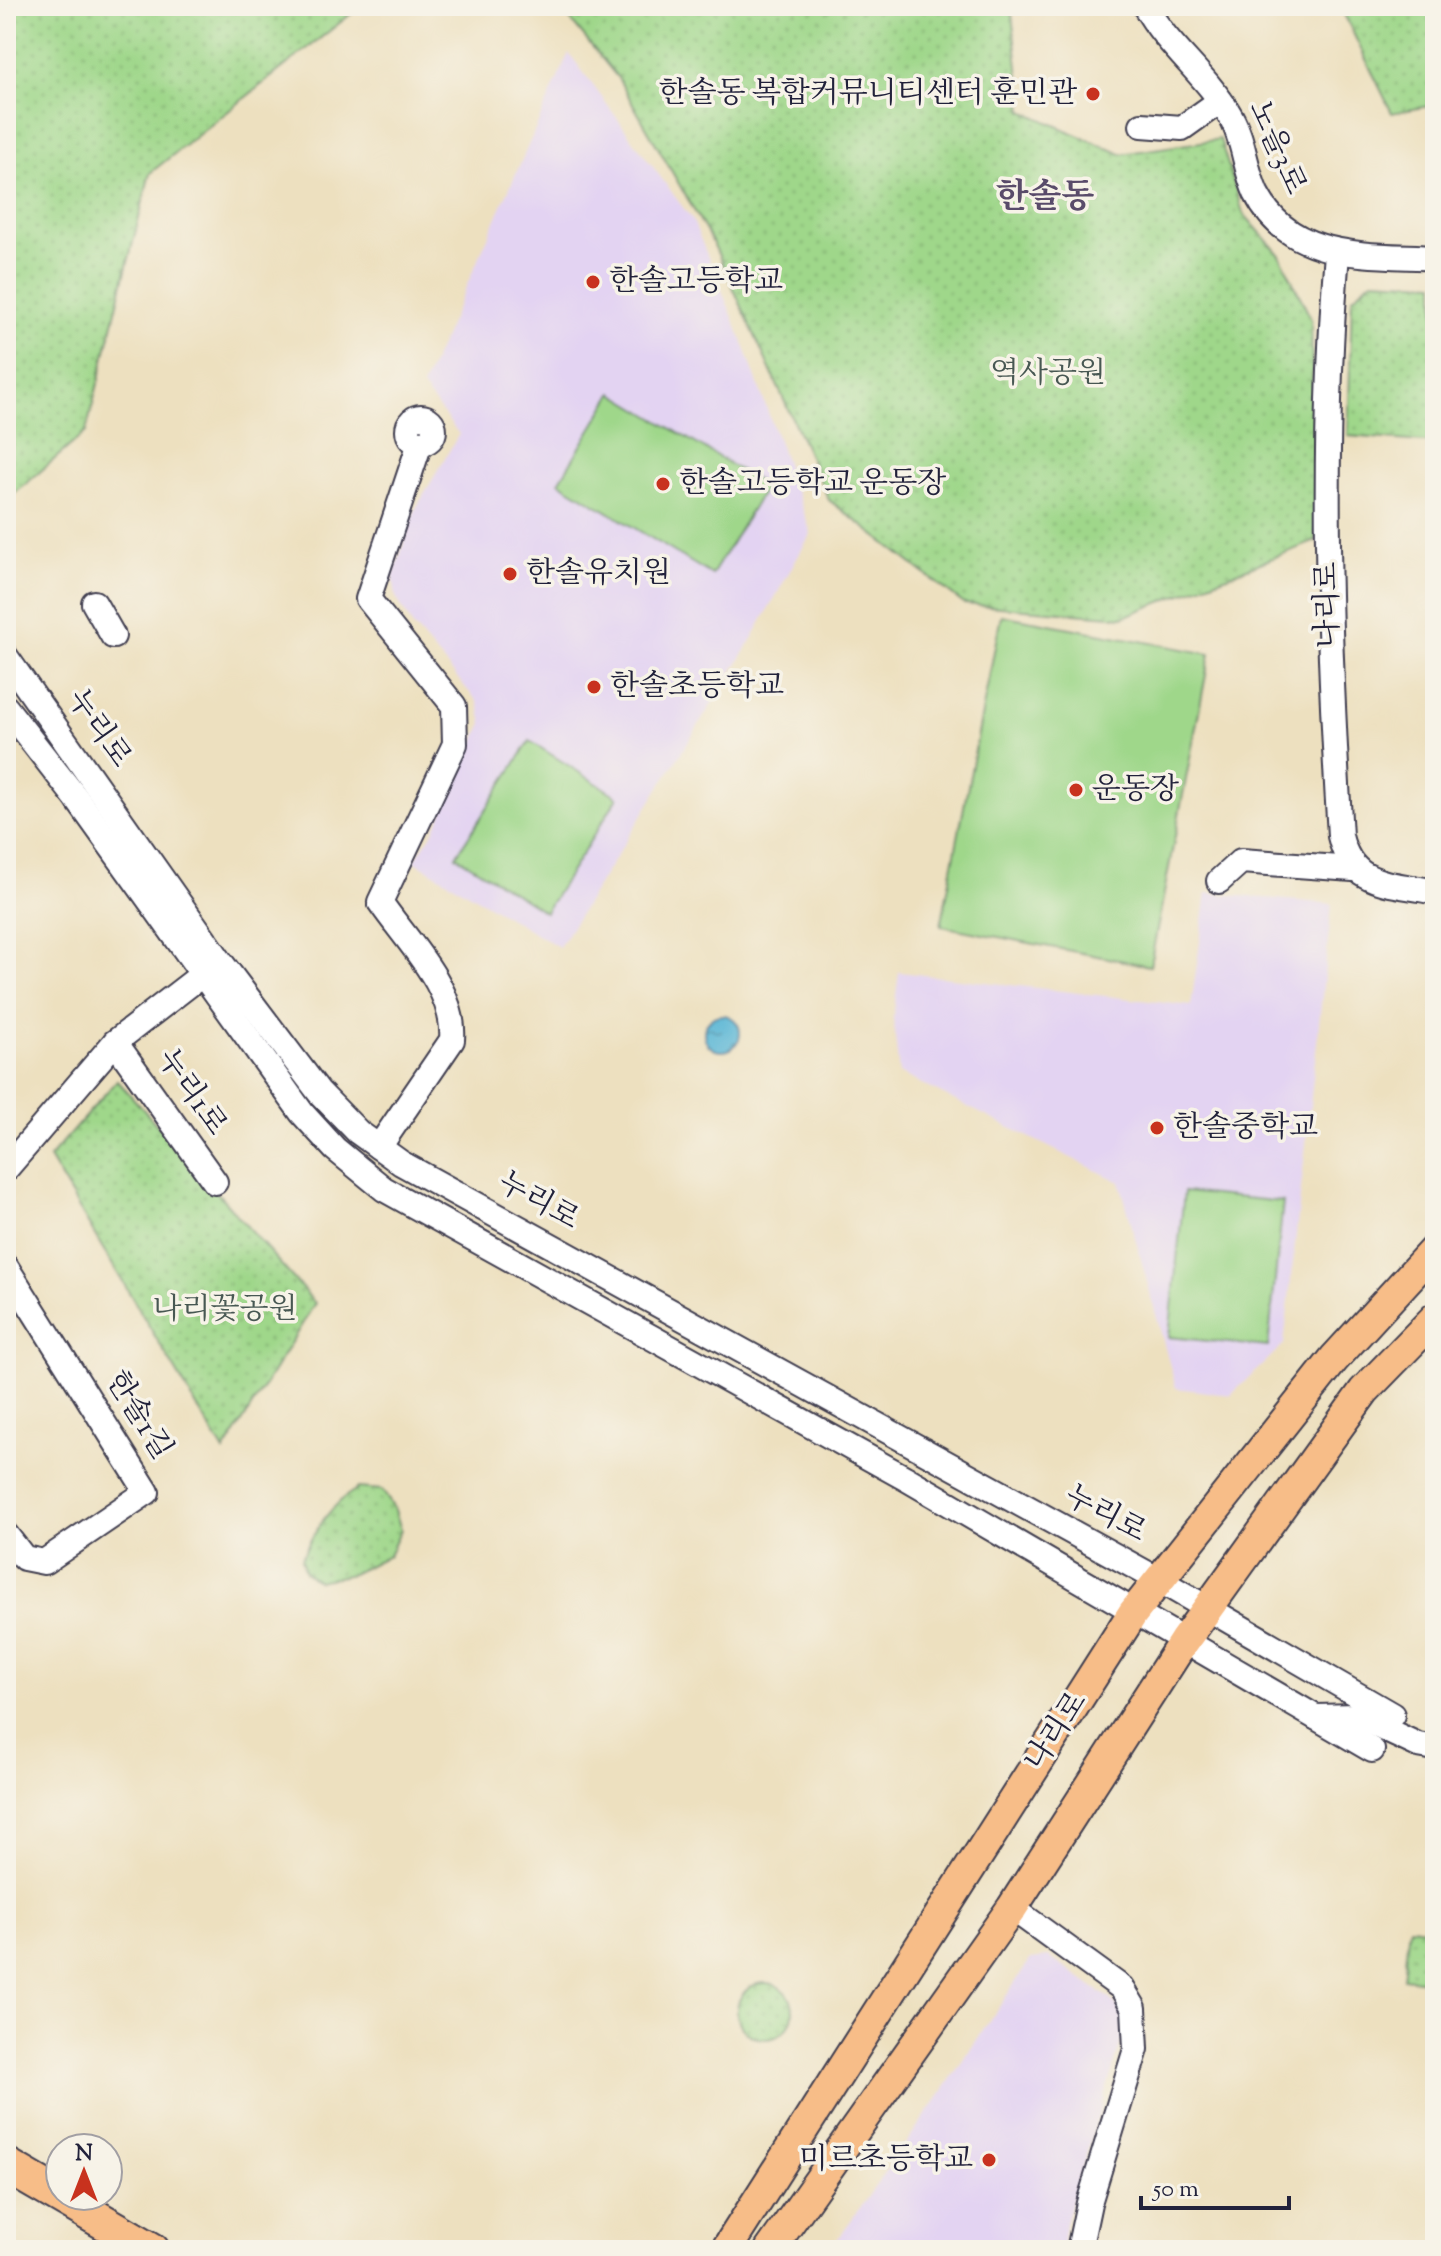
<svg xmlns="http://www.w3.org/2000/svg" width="1441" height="2256" font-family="'Sorts Mill Goudy','Noto Serif KR',serif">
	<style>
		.built { fill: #e3d3f2 }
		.park { fill: url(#park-dots); stroke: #607c62; stroke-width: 2 }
		.pitch { fill: #9fd78a; stroke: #607c62; stroke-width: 2 }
		.water { fill: url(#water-ripples); stroke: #3c6c88; stroke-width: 2 }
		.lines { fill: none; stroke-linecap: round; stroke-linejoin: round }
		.minor-casing { stroke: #403e4f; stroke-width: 28 }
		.major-casing { stroke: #403e4f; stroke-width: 34 }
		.highway-casing { stroke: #403e4f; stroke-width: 38 }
		.minor { stroke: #fff; stroke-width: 24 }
		.major { stroke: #f7bd88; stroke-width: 30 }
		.highway { stroke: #f7bd88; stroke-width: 34 }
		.poi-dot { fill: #c8321e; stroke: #f7f3e8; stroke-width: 3 }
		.labels { text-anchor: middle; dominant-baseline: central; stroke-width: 7; stroke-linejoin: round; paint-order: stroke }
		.poi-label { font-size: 30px; fill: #22223b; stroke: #f7f3e8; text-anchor: start }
		.street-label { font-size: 30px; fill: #22223b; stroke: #f7f3e8 }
		.park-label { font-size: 30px; fill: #485853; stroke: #f7f3e8 }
		.quarter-label { font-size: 34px; font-weight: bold; fill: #594b6a; stroke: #f7f3e8 }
	</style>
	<defs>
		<pattern id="park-dots" width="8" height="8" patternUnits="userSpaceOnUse" patternTransform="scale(2)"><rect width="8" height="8" fill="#9fd78a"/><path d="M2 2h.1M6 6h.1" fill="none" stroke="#89b878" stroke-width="1.8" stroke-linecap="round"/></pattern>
		<pattern id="water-ripples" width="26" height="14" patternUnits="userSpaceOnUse" patternTransform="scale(2)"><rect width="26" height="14" fill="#57b5d5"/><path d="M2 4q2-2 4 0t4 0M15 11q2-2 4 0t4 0" fill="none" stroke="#4893ae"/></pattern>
	</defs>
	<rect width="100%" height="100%" fill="#f7f3e8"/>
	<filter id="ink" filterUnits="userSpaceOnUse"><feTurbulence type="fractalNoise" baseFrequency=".0125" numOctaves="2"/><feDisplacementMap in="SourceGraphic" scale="16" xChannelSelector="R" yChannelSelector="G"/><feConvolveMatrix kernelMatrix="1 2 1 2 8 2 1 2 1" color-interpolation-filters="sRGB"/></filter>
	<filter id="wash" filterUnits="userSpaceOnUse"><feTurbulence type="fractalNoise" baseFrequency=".006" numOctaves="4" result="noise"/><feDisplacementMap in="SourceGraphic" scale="32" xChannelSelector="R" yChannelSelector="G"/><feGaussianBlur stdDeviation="1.8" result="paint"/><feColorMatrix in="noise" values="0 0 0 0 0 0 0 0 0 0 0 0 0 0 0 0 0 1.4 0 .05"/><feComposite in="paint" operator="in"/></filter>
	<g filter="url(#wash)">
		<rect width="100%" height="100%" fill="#ede0bf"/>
		<g class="built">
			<polygon points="569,53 693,221 743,342 811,533 744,653 559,947 414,861 435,829 483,723 478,702 412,625 396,597 393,576 415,510 459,434 422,387"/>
			<polygon points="1207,893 1332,904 1284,1344 1231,1395 1176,1388 1120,1182 899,1073 893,1018 899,972 1191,1006"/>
			<polygon points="1049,1957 1109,1998 1123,2013 1124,2033 1065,2223 1062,2250 830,2250 938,2098 1031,1959"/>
		</g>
		<g class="park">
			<polygon points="6,6 361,6 150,173 86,432 6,501"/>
			<polygon points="559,6 1011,6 1023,111 1121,154 1220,139 1243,213 1280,255 1311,319 1316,541 1123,617 964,604 829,500 714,245 618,78"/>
			<polygon points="1340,6 1435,6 1435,105 1392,113"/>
			<polygon points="1372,280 1435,283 1435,443 1348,436 1352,298"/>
			<polygon points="117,1080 315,1303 224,1452 49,1158"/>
			<path d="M358 1488 382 1490 395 1510 401 1530 389 1555 352 1574 318 1581 305 1572 301 1559C315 1529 330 1505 358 1488Z"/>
			<polygon points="1409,1927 1435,1930 1435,1982 1403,1978"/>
			<circle cx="765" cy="2011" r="28"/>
		</g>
		<g class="pitch">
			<polygon points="613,393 766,486 712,575 559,482"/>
			<polygon points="1001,615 1210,654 1150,966 941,926"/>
			<polygon points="530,741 618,797 545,912 456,856"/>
			<polygon points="1184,1192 1283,1202 1268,1347 1169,1337"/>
		</g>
		<circle class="water" cx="722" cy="1033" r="18"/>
	</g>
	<g filter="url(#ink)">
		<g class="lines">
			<defs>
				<g id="minor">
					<path d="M1145 6C1168 48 1208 76 1231 117 1244 140 1245 169 1256 193 1290 262 1370 254 1435 258"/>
					<polyline points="1142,125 1182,128 1220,101"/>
					<path d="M1337 253C1321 447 1328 641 1340 836 1352 888 1390 882 1435 892"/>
					<circle cx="421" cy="430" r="13"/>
					<polyline points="94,603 113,636"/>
					<polyline points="6,657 220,961 319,1092 358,1132 401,1163 1157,1579 1392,1715"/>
					<polyline points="6,708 77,799 302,1113 335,1149 384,1189 907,1479 1372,1750"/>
					<polyline points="1219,881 1241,861 1353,869"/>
					<polyline points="115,1042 215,1182"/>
					<path d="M379 1147 452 1040C456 988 408 943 380 902L455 744 454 706 368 599 420 443"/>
					<polyline points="6,1169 115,1042 212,967"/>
					<polyline points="6,1267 147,1492 44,1562 24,1558 6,1535"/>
					<polyline points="1316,1717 1356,1716 1418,1745 1435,1748"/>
					<polyline points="1012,1908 1122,1988 1134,2008 1136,2049 1089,2203 1079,2250"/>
				</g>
				<g id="major">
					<polyline points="726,2250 1133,1613 1334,1359 1435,1249"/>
					<polyline points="770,2250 1012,1908 1184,1641 1364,1391 1435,1318"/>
				</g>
				<polyline id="highway" points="6,2165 152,2250"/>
			</defs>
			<use href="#minor" class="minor-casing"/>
			<use href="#major" class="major-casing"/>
			<use href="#highway" class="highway-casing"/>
			<use href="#minor" class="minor"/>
			<use href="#major" class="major"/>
			<use href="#highway" class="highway"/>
		</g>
	</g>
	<g class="poi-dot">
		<circle cx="1093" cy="94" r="8"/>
		<circle cx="593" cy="282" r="8"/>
		<circle cx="663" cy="484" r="8"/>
		<circle cx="510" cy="574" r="8"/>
		<circle cx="594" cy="687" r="8"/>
		<circle cx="1076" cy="790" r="8"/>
		<circle cx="1157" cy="1128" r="8"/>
		<circle cx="989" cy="2160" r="8"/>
	</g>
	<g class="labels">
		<g class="poi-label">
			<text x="1077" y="94" text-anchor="end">한솔동 복합커뮤니티센터 훈민관</text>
			<text x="609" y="282">한솔고등학교</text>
			<text x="679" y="484">한솔고등학교 운동장</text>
			<text x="526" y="574">한솔유치원</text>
			<text x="610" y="687">한솔초등학교</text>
			<text x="1092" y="790">운동장</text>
			<text x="1173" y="1128">한솔중학교</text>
			<text x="973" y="2160" text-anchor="end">미르초등학교</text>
		</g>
		<g class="street-label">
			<text transform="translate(1276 148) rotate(66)">노을3로</text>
			<text transform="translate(1329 605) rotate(-91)">나리로</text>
			<text transform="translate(98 729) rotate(55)">누리로</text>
			<text transform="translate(191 1093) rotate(55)">누리1로</text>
			<text transform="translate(538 1202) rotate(29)">누리로</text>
			<text transform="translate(138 1416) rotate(58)">한솔1길</text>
			<text transform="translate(1105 1515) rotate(28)">누리로</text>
			<text transform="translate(1057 1732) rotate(-57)">나리로</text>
		</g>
		<g class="park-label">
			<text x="1048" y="374">역사공원</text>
			<text x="225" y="1310">나리꽃공원</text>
		</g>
		<g class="quarter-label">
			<text x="1045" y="198">한솔동</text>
		</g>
	</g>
	<rect width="1441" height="2256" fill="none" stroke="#f7f3e8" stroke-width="32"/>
	<g transform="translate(84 2172)"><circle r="38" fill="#f7f3e8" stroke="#a29fa3" stroke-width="2"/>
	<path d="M0-6L14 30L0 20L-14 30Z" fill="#c8321e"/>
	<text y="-12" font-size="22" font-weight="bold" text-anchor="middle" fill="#22223b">N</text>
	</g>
	<path d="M1141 2196v12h148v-12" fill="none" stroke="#22223b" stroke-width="4"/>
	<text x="1153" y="2196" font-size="24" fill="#22223b" stroke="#f7f3e8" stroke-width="6" paint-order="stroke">50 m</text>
</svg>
